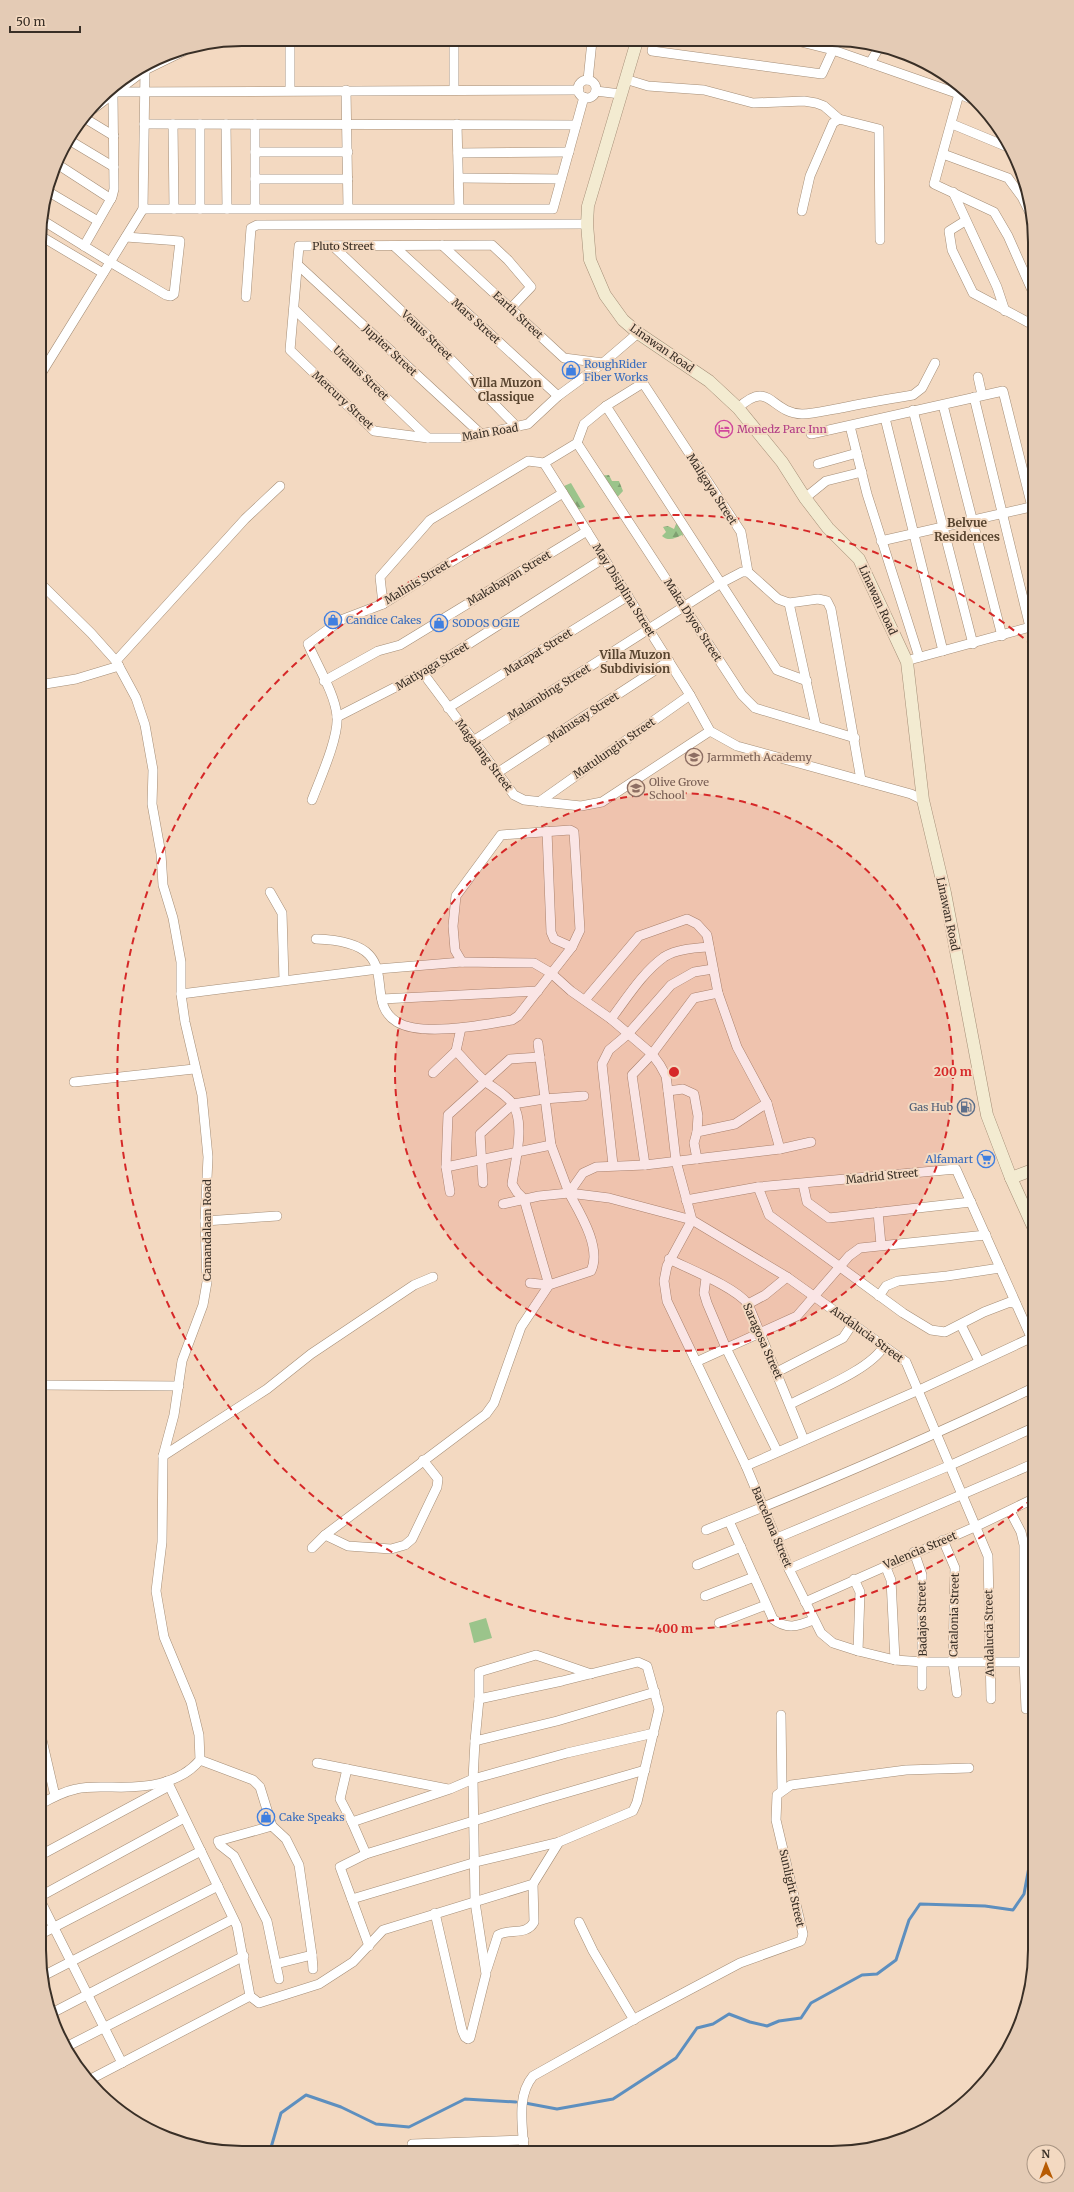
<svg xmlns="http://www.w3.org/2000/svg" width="1074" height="2192" font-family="Merriweather,serif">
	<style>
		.forest { fill: url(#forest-firs) }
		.pitch { fill: #9bc48b }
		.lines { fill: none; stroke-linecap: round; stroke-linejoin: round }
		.stream { stroke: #5d8fbf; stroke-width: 3 }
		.street-casing { stroke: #a48d76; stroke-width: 10 }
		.secondary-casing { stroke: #a48d76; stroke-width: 13 }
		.street { stroke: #fff; stroke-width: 9 }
		.secondary { stroke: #f3ebd1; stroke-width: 12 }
		.ring { fill: none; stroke: #d62828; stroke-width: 2; stroke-dasharray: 7 5 }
		.labels { text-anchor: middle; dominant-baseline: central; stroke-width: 4; stroke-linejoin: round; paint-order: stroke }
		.street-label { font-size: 11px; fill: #392f26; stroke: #f3d9c1 }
		.shop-label { font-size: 11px; fill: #366cbe; stroke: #f3d9c1; text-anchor: start }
		.hotel-label { font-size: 11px; fill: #b23c85; stroke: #f3d9c1; text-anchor: start }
		.education-label { font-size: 11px; fill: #785e54; stroke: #f3d9c1; text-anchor: start }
		.service-label { font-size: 11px; fill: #4e5e75; stroke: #f3d9c1; text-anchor: end }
		.neighbourhood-label { font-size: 12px; font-weight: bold; fill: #58442f; stroke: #f3d9c1 }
		.rim { fill: none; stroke: #392f26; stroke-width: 2 }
		.centre { fill: #d62828; stroke: #f3d9c1; stroke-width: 2 }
		.ring-label { font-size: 12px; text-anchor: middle; font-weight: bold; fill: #d62828; stroke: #f3d9c1; stroke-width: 4; stroke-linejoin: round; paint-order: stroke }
	</style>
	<defs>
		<pattern id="forest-firs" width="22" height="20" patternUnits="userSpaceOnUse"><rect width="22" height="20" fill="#9bc48b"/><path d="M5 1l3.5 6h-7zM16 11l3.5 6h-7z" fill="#7fa071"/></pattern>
	</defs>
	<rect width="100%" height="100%" fill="#f3d9c1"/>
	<g class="forest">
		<polygon points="609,475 612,481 619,481 623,491 612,503 594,476"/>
		<polygon points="571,483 585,507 578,510 564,486"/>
		<path d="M678 519 682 525 683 537 682 535C675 538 669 542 662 536L666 532 663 527 668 526 674 529Z"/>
	</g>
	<polygon class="pitch" points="486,1618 492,1638 474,1643 469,1623"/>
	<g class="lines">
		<g class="stream">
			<polyline points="525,2103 557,2109 613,2099 676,2058 697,2028 713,2024 729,2014 750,2022 767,2026 779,2021 801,2018 811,2003 862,1975 877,1974 896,1960 909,1920 920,1904 985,1906 1013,1910 1024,1894 1029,1867 1035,1864"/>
			<polyline points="270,2151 281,2113 306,2095 341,2107 376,2124 409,2127 465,2099 516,2102"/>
		</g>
		<defs>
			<g id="street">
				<polyline points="290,39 290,90"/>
				<polyline points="454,40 454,90"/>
				<polyline points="654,42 652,51 822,74 833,50"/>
				<polyline points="801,42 833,50 959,94 976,101"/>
				<polyline points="870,63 880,46"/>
				<polyline points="625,79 648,86 704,90 753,103 804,101 816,103 824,106 839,119"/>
				<polyline points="588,80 592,41"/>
				<circle cx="587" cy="89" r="9"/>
				<polyline points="964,88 959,94 934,184 994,212 1008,236 1035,297"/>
				<polyline points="346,90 348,208"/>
				<polyline points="596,91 620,94"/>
				<polyline points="116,92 579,90"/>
				<polyline points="93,109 145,70 184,51"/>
				<polyline points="86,119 114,136"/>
				<polyline points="144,124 576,125"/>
				<polyline points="173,124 174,209"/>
				<polyline points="200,124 200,209"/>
				<polyline points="226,124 227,209"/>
				<polyline points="255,124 255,208"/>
				<polyline points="457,124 459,208"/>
				<polyline points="952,124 1010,148"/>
				<polyline points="69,140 114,167"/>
				<polyline points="255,152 348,152"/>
				<polyline points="458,153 569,152"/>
				<polyline points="943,154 1008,178 1022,197 1031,215"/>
				<polyline points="57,164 111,199"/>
				<polyline points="459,178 561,179"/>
				<polyline points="255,179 348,179"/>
				<polyline points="49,192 98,221"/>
				<polyline points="953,192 997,287 1005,311"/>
				<polyline points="143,209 553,209 584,97"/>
				<polyline points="802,211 810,176 833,123 839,119 879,129 880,240"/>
				<polyline points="42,220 110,262 166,295 171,296 174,294 180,241 126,237"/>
				<polyline points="965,221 949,231 952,250 973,293 1035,326"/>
				<polyline points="39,235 103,273"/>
				<polyline points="442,245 564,358 603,363"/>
				<polyline points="84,246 112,197 114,189 113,95"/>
				<polyline points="333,246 429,337 517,427"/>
				<polyline points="394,246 558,396"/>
				<polyline points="298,265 481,434"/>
				<polyline points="246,297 251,228 257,225 587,224"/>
				<polyline points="511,308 531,287 508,260 492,245 299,246 290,350 374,431 428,438 462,438 528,424 558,396 603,363 638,333"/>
				<polyline points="294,309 428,438"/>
				<polyline points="39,377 143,209 145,70"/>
				<polyline points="978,377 982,395"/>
				<polyline points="974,397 1030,627"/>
				<polyline points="943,405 1002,636"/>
				<polyline points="606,406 777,670 807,681"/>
				<path d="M738 408C770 378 770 413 802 414 815 414 828 410 841 408 865 403 889 399 913 395L922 388 935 363"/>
				<polyline points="913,410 973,644"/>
				<polyline points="885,418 943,651"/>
				<polyline points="850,426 867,494 919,657"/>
				<polyline points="811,434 1003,391 1035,519"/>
				<polyline points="577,443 742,695 755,708 855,738"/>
				<polyline points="544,463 690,695 710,731 737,746 911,794 923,800"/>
				<polyline points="818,464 857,453"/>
				<polyline points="805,498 826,481 862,472"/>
				<polyline points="881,541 1035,506"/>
				<polyline points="789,603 816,726"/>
				<polyline points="383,604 380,577 430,520 528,461 544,463 577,443 584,424 606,406 643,383 741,532 748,572 778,599 789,603 818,599 827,601 831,609 861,780"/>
				<polyline points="913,659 1034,626"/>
				<polyline points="116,661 245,519 280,486"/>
				<polyline points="423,673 514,795 524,800 581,806 602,802 710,731"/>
				<polyline points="324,681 378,651 400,645 587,531"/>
				<polyline points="39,685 76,679 119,666"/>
				<polyline points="448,708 628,596"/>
				<polyline points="337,717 423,673 604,558"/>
				<polyline points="473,741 721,583 742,572 748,572"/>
				<polyline points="497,773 669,661"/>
				<path d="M312 800C320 779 339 737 337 716 335 694 317 665 308 644L341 620 383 604 563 493"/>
				<polyline points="539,802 690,695"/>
				<polyline points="547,831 551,932 554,939 572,947"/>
				<polyline points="270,892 282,913 284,980"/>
				<path d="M316 939C411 942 359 999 397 1022 422 1037 483 1025 512 1020L518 1016 572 947 580 930 574 832 570 830 501 835 456 896 453 926 455 950 462 962"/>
				<polyline points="181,994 378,969 462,962 534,963 551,973 571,991 611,1019 652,1054 660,1065 666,1076 668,1091 676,1161 692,1220 667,1266 664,1281 667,1301 746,1466 789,1569 821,1633 833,1643 858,1651 895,1660 923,1662 1035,1662"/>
				<polyline points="382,999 538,991"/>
				<polyline points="585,1000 639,936 687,919 697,924 707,935 718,993 737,1047 767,1103 780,1149"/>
				<path d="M611 1019C627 998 642 973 664 957 676 949 695 948 709 947"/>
				<polyline points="538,1043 551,1145 569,1193"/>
				<polyline points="433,1073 456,1051"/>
				<polyline points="74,1082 194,1069"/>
				<polyline points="668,1091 683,1089 694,1094 698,1116 697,1132"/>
				<polyline points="697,1159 694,1143 697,1132 735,1124 767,1103"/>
				<polyline points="613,1165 602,1064 609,1050 628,1034 671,985 694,972 713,969"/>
				<polyline points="645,1165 632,1075 652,1054 694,998 718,993"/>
				<polyline points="446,1167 551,1145"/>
				<polyline points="483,1183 480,1134 513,1104 544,1099 584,1096"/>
				<polyline points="803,1184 807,1202 829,1218 971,1202"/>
				<polyline points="758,1187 769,1215 903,1313 931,1330 945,1332 984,1312 1010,1302 1016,1304"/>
				<polyline points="450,1192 446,1167 448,1115 510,1059 540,1057"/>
				<polyline points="686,1200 758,1187 956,1169 1035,1346"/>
				<polyline points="503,1204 539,1196 569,1193 609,1198 692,1220 787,1277 906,1362 988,1556 991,1699"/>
				<polyline points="878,1212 881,1245"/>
				<polyline points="205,1221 277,1216"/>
				<path d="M669 1259C691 1270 735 1287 748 1304L804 1440"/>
				<polyline points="706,1278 704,1293 707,1303 726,1348 777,1451"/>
				<path d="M530 1283 549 1285 591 1271C602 1248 580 1213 569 1193L583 1173 596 1167 645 1165 780 1149 811 1142"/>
				<polyline points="879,1296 886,1286 898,1281 947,1276 1000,1268"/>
				<polyline points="748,1304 765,1295 787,1277"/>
				<polyline points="961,1325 979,1361"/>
				<polyline points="696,1362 797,1316 849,1256 860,1248 986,1235"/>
				<polyline points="777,1372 843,1338 853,1323"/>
				<polyline points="39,1385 179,1386"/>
				<path d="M791 1404C817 1390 870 1370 884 1346"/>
				<polyline points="163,1456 267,1389 311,1354 414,1285 433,1277"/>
				<polyline points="746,1466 919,1390 1035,1336"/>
				<polyline points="1010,1511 1021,1532 1024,1545 1024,1661 1026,1709"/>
				<path d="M729 1521 773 1619C787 1630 798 1626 813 1620"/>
				<path d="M706 1530C817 1486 927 1439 1035 1387"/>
				<polyline points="325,1535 348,1546 391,1549 405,1545 412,1539 437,1487 438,1479 423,1460"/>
				<polyline points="777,1538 951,1465 1035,1427"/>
				<polyline points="943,1540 955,1568 953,1662 957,1693"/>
				<path d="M312 1548 325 1535 486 1414 494 1403 521 1327 549 1285 524 1199 517 1192 512 1184C515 1162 526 1122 512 1103 505 1094 495 1089 486 1082 475 1073 466 1061 456 1051L461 1028"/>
				<polyline points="914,1552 922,1575 922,1686"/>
				<polyline points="697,1565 741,1547"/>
				<polyline points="885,1565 891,1580 895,1660"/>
				<polyline points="789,1569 1035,1463"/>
				<polyline points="854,1579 860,1592 858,1651"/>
				<polyline points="705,1596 754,1577"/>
				<polyline points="805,1602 977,1526 1035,1498"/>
				<polyline points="719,1623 766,1605"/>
				<polyline points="591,1674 536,1655 479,1672 479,1699 475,1741 557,1721 655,1692"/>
				<polyline points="781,1715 782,1790"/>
				<polyline points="39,1727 55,1796"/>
				<polyline points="200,1760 253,1780 260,1787 272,1826 286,1839 299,1865 312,1955"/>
				<polyline points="317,1763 448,1789"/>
				<polyline points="347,1769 340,1799 352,1822 366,1854"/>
				<polyline points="167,1781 237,1926 250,1996 259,2003 319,1984 353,1962 383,1930 533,1884 559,1842"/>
				<path d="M39 1805C51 1798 62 1792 76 1789 88 1786 100 1787 112 1787 144 1788 179 1785 200 1760L199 1735 191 1702 164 1637 156 1591 162 1542 163 1456 174 1415 182 1361 203 1305 207 1282 205 1221 208 1157 202 1095 185 1022 181 994V962L173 918 163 885 161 854 152 804 153 770 145 725 136 698 116 661 91 633 39 582"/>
				<polyline points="352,1822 450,1789 473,1779 567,1753 654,1733"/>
				<polyline points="272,1826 218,1841 220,1845 234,1856 267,1921 279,1979"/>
				<polyline points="39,1856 169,1786"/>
				<polyline points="39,1897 184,1818"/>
				<polyline points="39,1898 122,2063"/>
				<polyline points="352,1899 476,1862 559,1842 633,1811 637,1802 659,1709 647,1666 638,1662 562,1681 479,1699"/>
				<polyline points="435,1913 462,2030 465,2037 468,2039 470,2038 486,1974 475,1902 473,1779 475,1741"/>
				<polyline points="579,1922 593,1951 634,2020"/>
				<polyline points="39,1935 201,1851"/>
				<polyline points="369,1946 340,1867 366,1854 545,1799 645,1770"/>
				<polyline points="276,1964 312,1955 313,1969"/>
				<path d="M487 1969 498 1935C509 1928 527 1936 534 1922L533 1884"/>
				<polyline points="43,1976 218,1886"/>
				<polyline points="50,2014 233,1919"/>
				<polyline points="66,2047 244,1956"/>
				<polyline points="89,2080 250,1996"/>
				<polyline points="412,2144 524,2140"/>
				<path d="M524 2152C523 2127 516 2096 533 2076L640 2016 740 1963 801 1941 803 1934 776 1820 777 1795 791 1785 906 1770 969 1768"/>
			</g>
			<g id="secondary">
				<polyline points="637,41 588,206 587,224 590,260 605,295 623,320 638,333 709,381 738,408 782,462 805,498 828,528 859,559 907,662 923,800 945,893 987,1115 1011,1178 1035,1231"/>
				<polyline points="1011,1178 1035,1169"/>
			</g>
		</defs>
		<use href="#street" class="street-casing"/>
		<use href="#secondary" class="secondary-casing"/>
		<use href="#street" class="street"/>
		<use href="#secondary" class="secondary"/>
	</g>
	<circle cx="674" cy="1072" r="279" fill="#d62828" fill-opacity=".12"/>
	<g class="ring">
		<circle cx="674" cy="1072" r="279"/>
		<path d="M1032 1499A557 557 0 1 1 1032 645"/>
	</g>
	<defs>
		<symbol id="shop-ring" viewBox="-11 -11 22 22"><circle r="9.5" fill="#f3d9c1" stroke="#3f7fe0" stroke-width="1.5"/><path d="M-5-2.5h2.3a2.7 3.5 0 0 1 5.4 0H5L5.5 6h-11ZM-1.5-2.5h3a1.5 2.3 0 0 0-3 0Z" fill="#3f7fe0"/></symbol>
		<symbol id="hotel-ring" viewBox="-11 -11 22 22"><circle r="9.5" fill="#f3d9c1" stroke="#d1479c" stroke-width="1.5"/><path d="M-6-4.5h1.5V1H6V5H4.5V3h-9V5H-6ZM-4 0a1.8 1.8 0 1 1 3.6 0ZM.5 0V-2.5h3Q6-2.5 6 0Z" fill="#d1479c"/></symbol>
		<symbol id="school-ring" viewBox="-11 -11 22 22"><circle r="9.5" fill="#f3d9c1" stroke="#8d6e63" stroke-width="1.5"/><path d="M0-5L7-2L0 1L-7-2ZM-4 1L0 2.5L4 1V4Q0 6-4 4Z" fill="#8d6e63"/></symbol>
		<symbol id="fuel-ring" viewBox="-11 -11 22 22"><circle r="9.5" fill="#f3d9c1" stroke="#5c6f8a" stroke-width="1.5"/><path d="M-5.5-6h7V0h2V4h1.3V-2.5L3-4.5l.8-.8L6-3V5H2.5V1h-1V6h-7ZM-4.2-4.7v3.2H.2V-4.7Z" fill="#5c6f8a"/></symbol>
		<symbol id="supermarket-ring" viewBox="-11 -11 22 22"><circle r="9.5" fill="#f3d9c1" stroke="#3f7fe0" stroke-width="1.5"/><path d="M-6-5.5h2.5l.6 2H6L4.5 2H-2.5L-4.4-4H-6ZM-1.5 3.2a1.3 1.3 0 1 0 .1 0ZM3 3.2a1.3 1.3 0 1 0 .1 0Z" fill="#3f7fe0"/></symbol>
	</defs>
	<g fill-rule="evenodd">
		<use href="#shop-ring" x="561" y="360" width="20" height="20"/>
		<use href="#hotel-ring" x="714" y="419" width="20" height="20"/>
		<use href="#shop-ring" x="323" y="610" width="20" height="20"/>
		<use href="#shop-ring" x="429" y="613" width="20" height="20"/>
		<use href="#school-ring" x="684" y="747" width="20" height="20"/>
		<use href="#school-ring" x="626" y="778" width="20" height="20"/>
		<use href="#fuel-ring" x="956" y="1097" width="20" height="20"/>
		<use href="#supermarket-ring" x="976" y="1149" width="20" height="20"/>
		<use href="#shop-ring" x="256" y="1807" width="20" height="20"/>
	</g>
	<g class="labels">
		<g class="street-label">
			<text x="343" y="246">Pluto Street</text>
			<text transform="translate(518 315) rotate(43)">Earth Street</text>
			<text transform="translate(476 321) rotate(42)">Mars Street</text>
			<text transform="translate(427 335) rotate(44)">Venus Street</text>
			<text transform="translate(662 348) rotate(35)">Linawan Road</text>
			<text transform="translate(390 350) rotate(43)">Jupiter Street</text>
			<text transform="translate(361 373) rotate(44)">Uranus Street</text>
			<text transform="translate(343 400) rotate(43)">Mercury Street</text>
			<text transform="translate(490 432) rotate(-10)">Main Road</text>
			<text transform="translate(712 489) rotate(57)">Maligaya Street</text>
			<text transform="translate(509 578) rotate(-31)">Makabayan Street</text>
			<text transform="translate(417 582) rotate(-31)">Malinis Street</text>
			<text transform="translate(624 590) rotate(58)">May Disiplina Street</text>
			<text transform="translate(878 600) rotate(65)">Linawan Road</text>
			<text transform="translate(693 620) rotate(57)">Maka Diyos Street</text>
			<text transform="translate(538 652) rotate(-32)">Matapat Street</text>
			<text transform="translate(432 666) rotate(-31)">Matiyaga Street</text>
			<text transform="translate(549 692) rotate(-32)">Malambing Street</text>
			<text transform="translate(583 717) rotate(-33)">Mahusay Street</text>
			<text transform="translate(614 748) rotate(-35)">Matulungin Street</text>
			<text transform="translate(484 755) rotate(53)">Magalang Street</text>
			<text transform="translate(948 914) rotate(78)">Linawan Road</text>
			<text transform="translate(882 1176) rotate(-6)">Madrid Street</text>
			<text transform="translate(207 1230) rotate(-90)">Camandalaan Road</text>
			<text transform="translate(867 1334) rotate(36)">Andalucia Street</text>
			<text transform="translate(763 1341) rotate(66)">Saragosa Street</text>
			<text transform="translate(772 1527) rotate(67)">Barcelona Street</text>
			<text transform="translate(920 1550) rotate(-23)">Valencia Street</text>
			<text transform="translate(954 1615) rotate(-89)">Catalonia Street</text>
			<text transform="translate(922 1619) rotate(-91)">Badajos Street</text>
			<text transform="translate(989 1633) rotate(-91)">Andalucia Street</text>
			<text transform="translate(792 1888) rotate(77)">Sunlight Street</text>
		</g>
		<g class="shop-label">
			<text x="584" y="364">RoughRider<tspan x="584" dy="13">Fiber Works</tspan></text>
			<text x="346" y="620">Candice Cakes</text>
			<text x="452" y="623">SODOS OGIE</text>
			<text x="973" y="1159" text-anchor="end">Alfamart</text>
			<text x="279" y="1817">Cake Speaks</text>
		</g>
		<g class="hotel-label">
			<text x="737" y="429">Monedz Parc Inn</text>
		</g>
		<g class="education-label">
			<text x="707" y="757">Jarmmeth Academy</text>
			<text x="649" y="782">Olive Grove<tspan x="649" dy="13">School</tspan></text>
		</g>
		<g class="service-label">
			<text x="953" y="1107">Gas Hub</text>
		</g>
		<g class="neighbourhood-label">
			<text x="506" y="382">Villa Muzon<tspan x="506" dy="14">Classique</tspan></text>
			<text x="967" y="522">Belvue<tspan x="967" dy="14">Residences</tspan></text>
			<text x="635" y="654">Villa Muzon<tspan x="635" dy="14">Subdivision</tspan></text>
		</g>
	</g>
	<path d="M0 0H1074V2192H0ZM242 46H832A196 196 0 0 1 1028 242V1950A196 196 0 0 1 832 2146H242A196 196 0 0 1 46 1950V242A196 196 0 0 1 242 46Z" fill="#e4cbb5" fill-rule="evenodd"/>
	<path class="rim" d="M242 46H832A196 196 0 0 1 1028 242V1950A196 196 0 0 1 832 2146H242A196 196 0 0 1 46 1950V242A196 196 0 0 1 242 46Z"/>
	<circle cx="674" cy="1072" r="6" class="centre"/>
	<g class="ring-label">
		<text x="953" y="1076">200 m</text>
		<text x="674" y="1633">400 m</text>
	</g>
	<g transform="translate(1046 2164) rotate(359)"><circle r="19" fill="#f3d9c1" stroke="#a99583"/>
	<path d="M0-3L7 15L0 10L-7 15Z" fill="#b75b03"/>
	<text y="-6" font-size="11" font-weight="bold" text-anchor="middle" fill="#392f26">N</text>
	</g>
	<path d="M10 26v6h70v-6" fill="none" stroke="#392f26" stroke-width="2"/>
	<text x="16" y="26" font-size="12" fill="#392f26" stroke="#f3d9c1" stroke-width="3" paint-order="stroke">50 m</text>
</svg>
